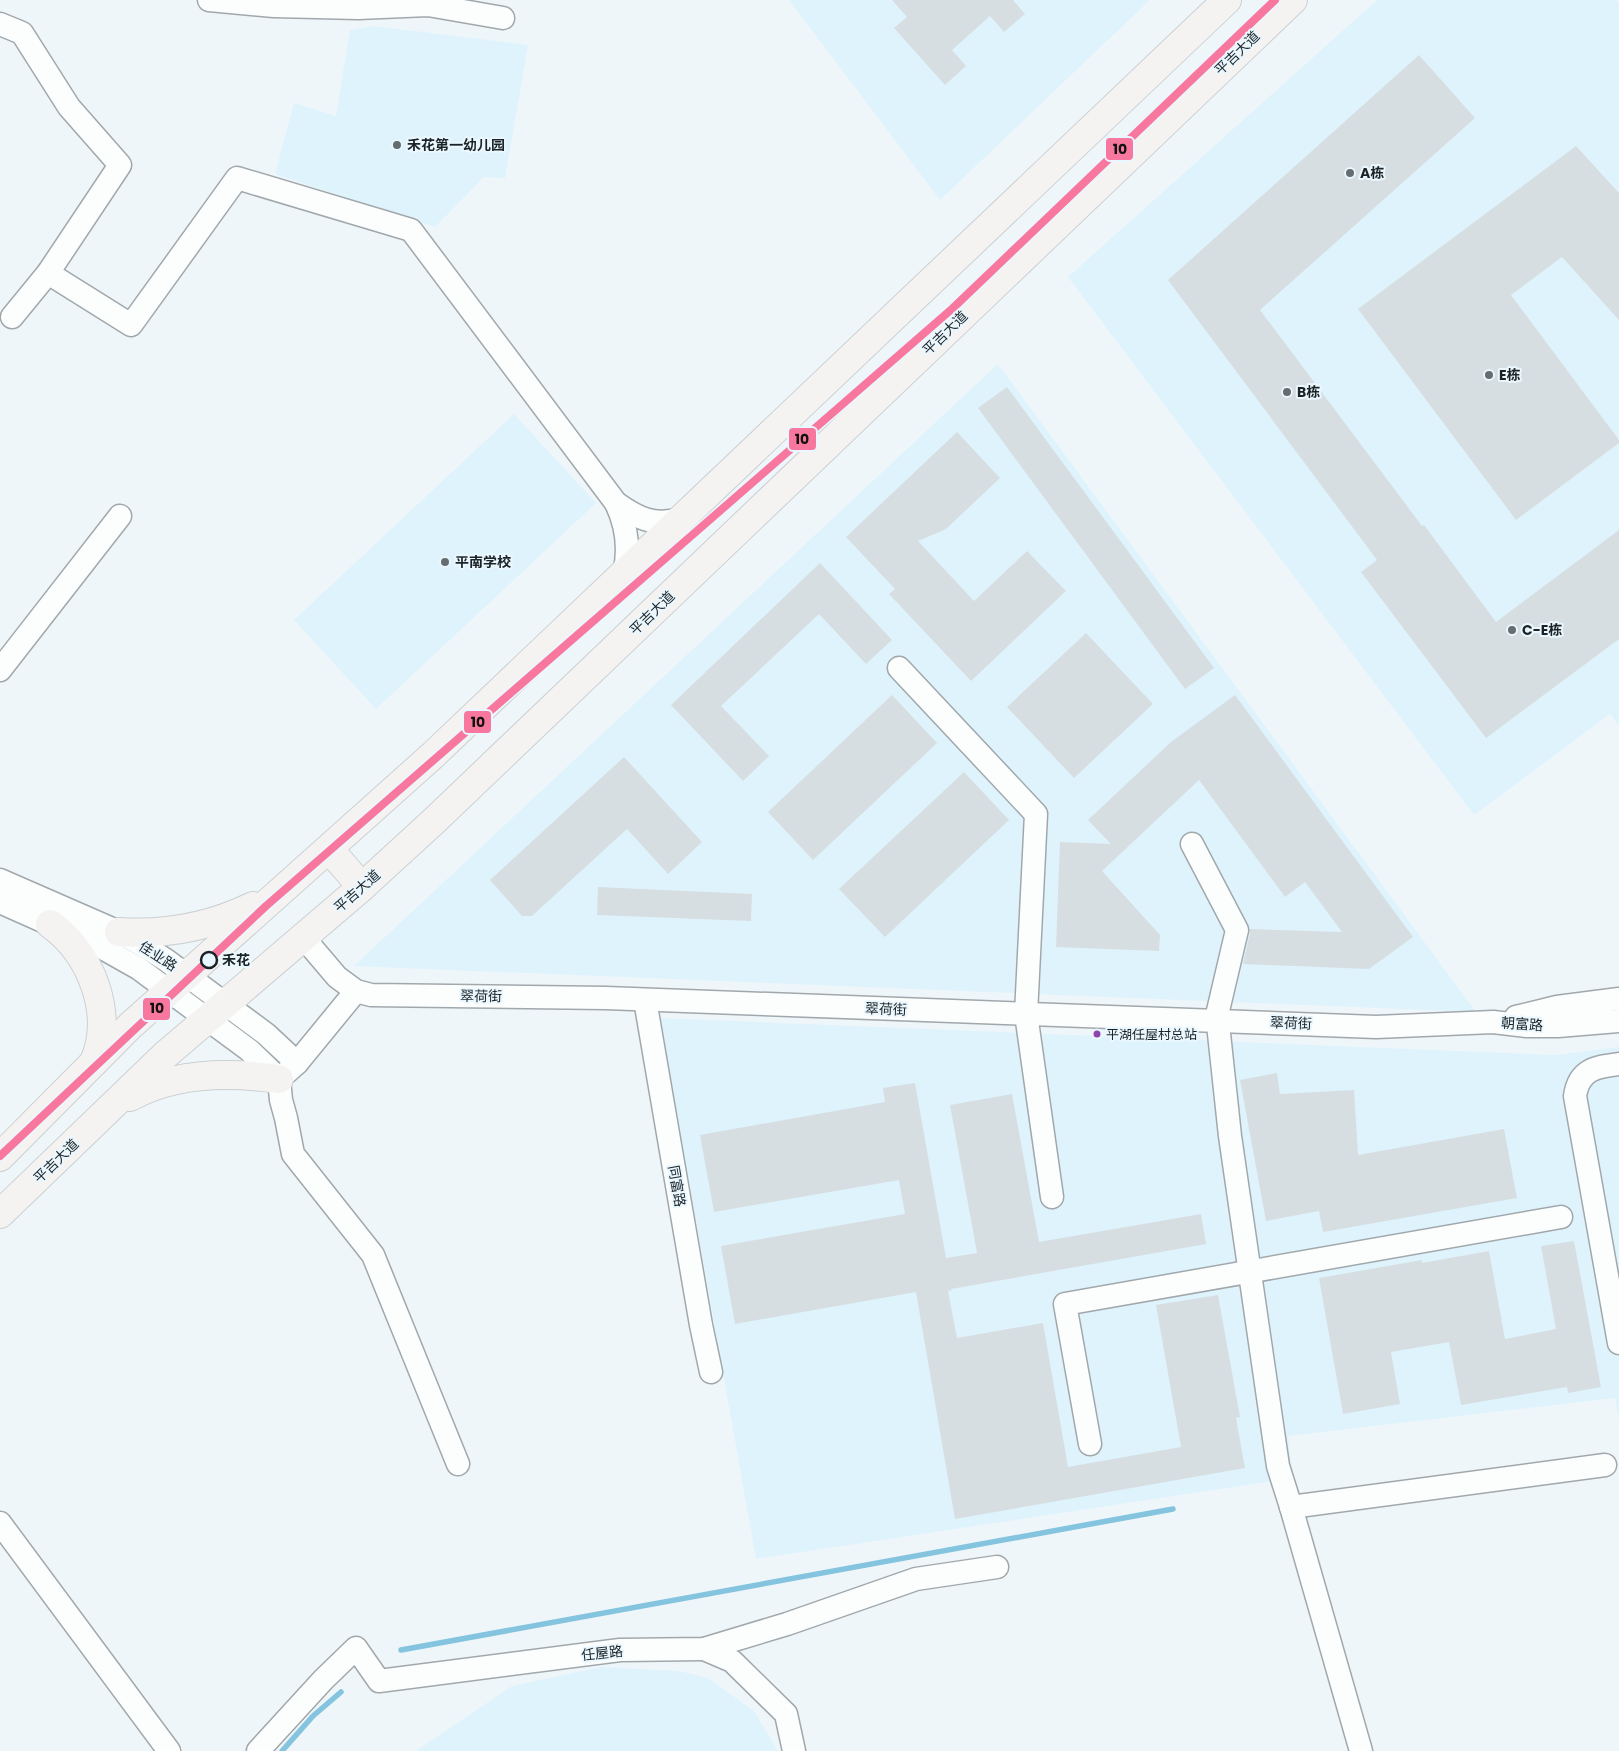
<svg xmlns="http://www.w3.org/2000/svg" width="1619" height="1751" font-family="Poppins,'Noto Sans SC',sans-serif">
	<style>
		.built { fill: #dff3fc }
		.lines { fill: none; stroke-linecap: round; stroke-linejoin: round }
		.stream { stroke: #84c4df; stroke-width: 5.5 }
		.building { fill: #d6dee2 }
		.minor-casing { stroke: #a1a8ac; stroke-width: 25 }
		.major-casing { stroke: #cbd0d2; stroke-width: 30 }
		.minor { stroke: #fcfefe; stroke-width: 22 }
		.major { stroke: #f5f3f2; stroke-width: 28 }
		.metro-1-casing { stroke: #eaf7fe; stroke-width: 11 }
		.metro-1 { stroke: #f8779e; stroke-width: 8 }
		.poi-dot { fill: #656d71; stroke: #eaf7fe; stroke-width: 2 }
		.stop-dot { fill: #eaf7fe; stroke: #1b2327; stroke-width: 2.5 }
		.bus-dot { fill: #8e44ad; stroke: #eaf7fe; stroke-width: 2 }
		.labels { text-anchor: middle; dominant-baseline: central; stroke-width: 4; stroke-linejoin: round; paint-order: stroke }
		.bus-label { font-size: 13px; fill: #1b2327; stroke: #eaf7fe; text-anchor: start }
		.street-label { font-size: 14px; fill: #1b2327; stroke: #eaf7fe }
		.poi-label { font-size: 14px; font-weight: bold; fill: #1b2327; stroke: #eaf7fe; text-anchor: start }
		.stop-label { font-size: 14px; font-weight: bold; fill: #1b2327; stroke: #eaf7fe; text-anchor: start }
		.line-badge { stroke: #eaf7fe; stroke-width: 2 }
		.pale-badge-label { font-size: 14px; text-anchor: middle; font-weight: bold; fill: #111 }
	</style>
	<rect width="100%" height="100%" fill="#eef6fa"/>
	<g class="built">
		<polygon points="789,0 1150,0 940,200"/>
		<polygon points="1377,0 1616,0 1619,3 1619,726 1610,714 1474,815 1068,277"/>
		<polygon points="374,26 528,45 505,178 484,177 435,227 275,174 294,103 336,116 350,30"/>
		<polygon points="998,364 1476,1012 354,966"/>
		<polygon points="514,414 596,503 376,709 294,620"/>
		<polygon points="660,1018 1554,1055 1619,1047 1619,1419 1615,1398 1288,1436 1293,1478 756,1559"/>
		<polygon points="601,1667 679,1671 708,1678 754,1711 778,1751 416,1751 512,1686"/>
	</g>
	<g class="lines">
		<g class="stream">
			<polyline points="401,1650 1173,1509"/>
			<polyline points="282,1751 313,1716 341,1692"/>
		</g>
	</g>
	<g class="building">
		<polygon points="892,0 1013,0 1025,14 1004,32 990,16 952,50 966,66 945,85 894,28 907,17"/>
		<polygon points="1419,55 1475,118 1260,310 1422,526 1424,525 1496,622 1619,530 1619,639 1486,738 1361,572 1377,560 1168,280"/>
		<polygon points="1576,146 1619,193 1619,320 1562,257 1511,295 1619,440 1619,443 1516,520 1358,309"/>
		<polygon points="1007,387 1214,668 1185,689 978,408"/>
		<polygon points="957,432 1000,478 946,529 918,541 974,601 1027,551 1066,591 971,681 889,594 895,589 846,537"/>
		<polygon points="820,563 892,640 866,664 819,614 721,706 769,756 743,781 671,705"/>
		<polygon points="1086,633 1153,704 1074,778 1007,707"/>
		<polygon points="892,695 937,743 813,860 768,812"/>
		<polygon points="1235,695 1413,937 1369,969 1243,964 1250,933 1249,929 1342,932 1305,882 1285,897 1199,780 1102,871 1160,935 1159,951 1056,947 1060,842 1111,844 1088,820 1171,742"/>
		<polygon points="624,757 702,842 668,874 627,829 532,916 522,916 490,880"/>
		<polygon points="964,772 1009,820 885,937 839,889"/>
		<polygon points="598,887 752,894 751,921 597,915"/>
		<polygon points="1277,1073 1280,1094 1354,1090 1358,1155 1504,1129 1517,1198 1323,1232 1319,1211 1266,1221 1240,1080"/>
		<polygon points="915,1083 946,1258 977,1253 950,1105 1012,1094 1039,1242 1201,1214 1206,1244 951,1289 952,1290 948,1291 957,1338 1043,1323 1068,1467 1181,1447 1156,1305 1218,1295 1240,1417 1236,1418 1245,1468 955,1519 916,1292 735,1324 721,1246 905,1214 899,1180 714,1212 700,1135 885,1102 883,1088"/>
		<polygon points="1574,1241 1601,1387 1568,1393 1567,1387 1461,1405 1449,1342 1391,1352 1400,1404 1343,1414 1319,1278 1422,1260 1422,1263 1489,1251 1505,1339 1556,1329 1541,1246"/>
	</g>
	<g class="lines">
		<defs>
			<g id="minor">
				<polyline points="209,0 274,6 358,8 428,5 503,18"/>
				<polyline points="0,24 22,33 69,107 120,165 48,273 12,317"/>
				<path d="M48 273 131 325 237 178 411 230 616 503C627 526 630 549 624 574"/>
				<path d="M616 503C639 519 653 526 681 519"/>
				<polyline points="899,668 1036,814 1026,1014 1052,1197"/>
				<polyline points="0,670 120,516"/>
				<polyline points="1192,844 1237,930 1217,1015 1230,1136 1278,1466 1291,1507 1361,1751"/>
				<polyline points="0,880 119,932 147,948 166,960 266,1034 297,1063"/>
				<polyline points="0,902 99,946 138,968 249,1050 279,1079"/>
				<polyline points="303,937 337,977 356,991 371,995 606,998 1376,1027 1493,1022 1527,1026 1558,1026 1619,1021"/>
				<polyline points="645,1000 701,1325 711,1372"/>
				<polyline points="1516,1017 1557,1007 1619,999"/>
				<path d="M1619 1064C1596 1067 1579 1069 1575 1096L1619 1343"/>
				<polyline points="287,1072 297,1063 356,991"/>
				<polyline points="279,1079 281,1100 286,1118 293,1154 373,1255 458,1464"/>
				<polyline points="1090,1444 1065,1304 1561,1217"/>
				<polyline points="1291,1507 1605,1465"/>
				<polyline points="0,1523 169,1751"/>
				<polyline points="704,1649 732,1661 786,1714 794,1751"/>
				<polyline points="258,1751 323,1680 356,1648 379,1681 620,1650 704,1649 787,1624 916,1579 997,1567"/>
			</g>
			<g id="major">
				<polyline points="329,849 362,887"/>
				<path d="M50 924C91 953 115 1014 94 1062"/>
				<path d="M119 932C167 935 210 927 253 906"/>
				<path d="M130 1097C175 1072 230 1072 279 1079"/>
				<polyline points="0,1157 130,1026 433,755 1227,0"/>
				<polyline points="0,1214 164,1056 362,887 434,821 1293,0"/>
			</g>
		</defs>
		<use href="#minor" class="minor-casing"/>
		<use href="#major" class="major-casing"/>
		<use href="#minor" class="minor"/>
		<use href="#major" class="major"/>
		<defs>
			<polyline id="metro-1" points="0,1156 266,906 953,308 1275,0"/>
		</defs>
		<use href="#metro-1" class="metro-1-casing"/>
		<use href="#metro-1" class="metro-1"/>
	</g>
	<g class="poi-dot">
		<circle cx="397" cy="145" r="5"/>
		<circle cx="1350" cy="173" r="5"/>
		<circle cx="1489" cy="375" r="5"/>
		<circle cx="1287" cy="392" r="5"/>
		<circle cx="445" cy="562" r="5"/>
		<circle cx="1512" cy="630" r="5"/>
	</g>
	<circle class="stop-dot" cx="209" cy="960" r="8"/>
	<circle class="bus-dot" cx="1097" cy="1034" r="4.5"/>
	<g class="labels">
		<g class="bus-label">
			<text x="1106" y="1034">平湖任屋村总站</text>
		</g>
		<g class="street-label">
			<text transform="translate(1237 53) rotate(-44)">平吉大道</text>
			<text transform="translate(945 333) rotate(-44)">平吉大道</text>
			<text transform="translate(652 613) rotate(-44)">平吉大道</text>
			<text transform="translate(357 891) rotate(-41)">平吉大道</text>
			<text transform="translate(158 956) rotate(33)">佳业路</text>
			<text transform="translate(481 996) rotate(1)">翠荷街</text>
			<text transform="translate(886 1009) rotate(2)">翠荷街</text>
			<text transform="translate(1291 1023) rotate(2)">翠荷街</text>
			<text transform="translate(1522 1024) rotate(4)">朝富路</text>
			<text transform="translate(56 1161) rotate(-44)">平吉大道</text>
			<text transform="translate(677 1186) rotate(80)">同富路</text>
			<text transform="translate(602 1653) rotate(-6)">任屋路</text>
		</g>
		<g class="poi-label">
			<text x="407" y="145">禾花第一幼儿园</text>
			<text x="1360" y="173">A栋</text>
			<text x="1499" y="375">E栋</text>
			<text x="1297" y="392">B栋</text>
			<text x="455" y="562">平南学校</text>
			<text x="1522" y="630">C-E栋</text>
		</g>
		<g class="stop-label">
			<text x="222" y="960">禾花</text>
		</g>
	</g>
	<g class="line-badge">
		<rect x="1105" y="137" width="29" height="24" rx="5" fill="#f8779e"/>
		<rect x="788" y="427" width="29" height="24" rx="5" fill="#f8779e"/>
		<rect x="463" y="710" width="29" height="24" rx="5" fill="#f8779e"/>
		<rect x="142" y="997" width="29" height="24" rx="5" fill="#f8779e"/>
	</g>
	<g class="pale-badge-label">
		<text x="1120" y="154">10</text>
		<text x="802" y="444">10</text>
		<text x="478" y="727">10</text>
		<text x="157" y="1013">10</text>
	</g>
</svg>
